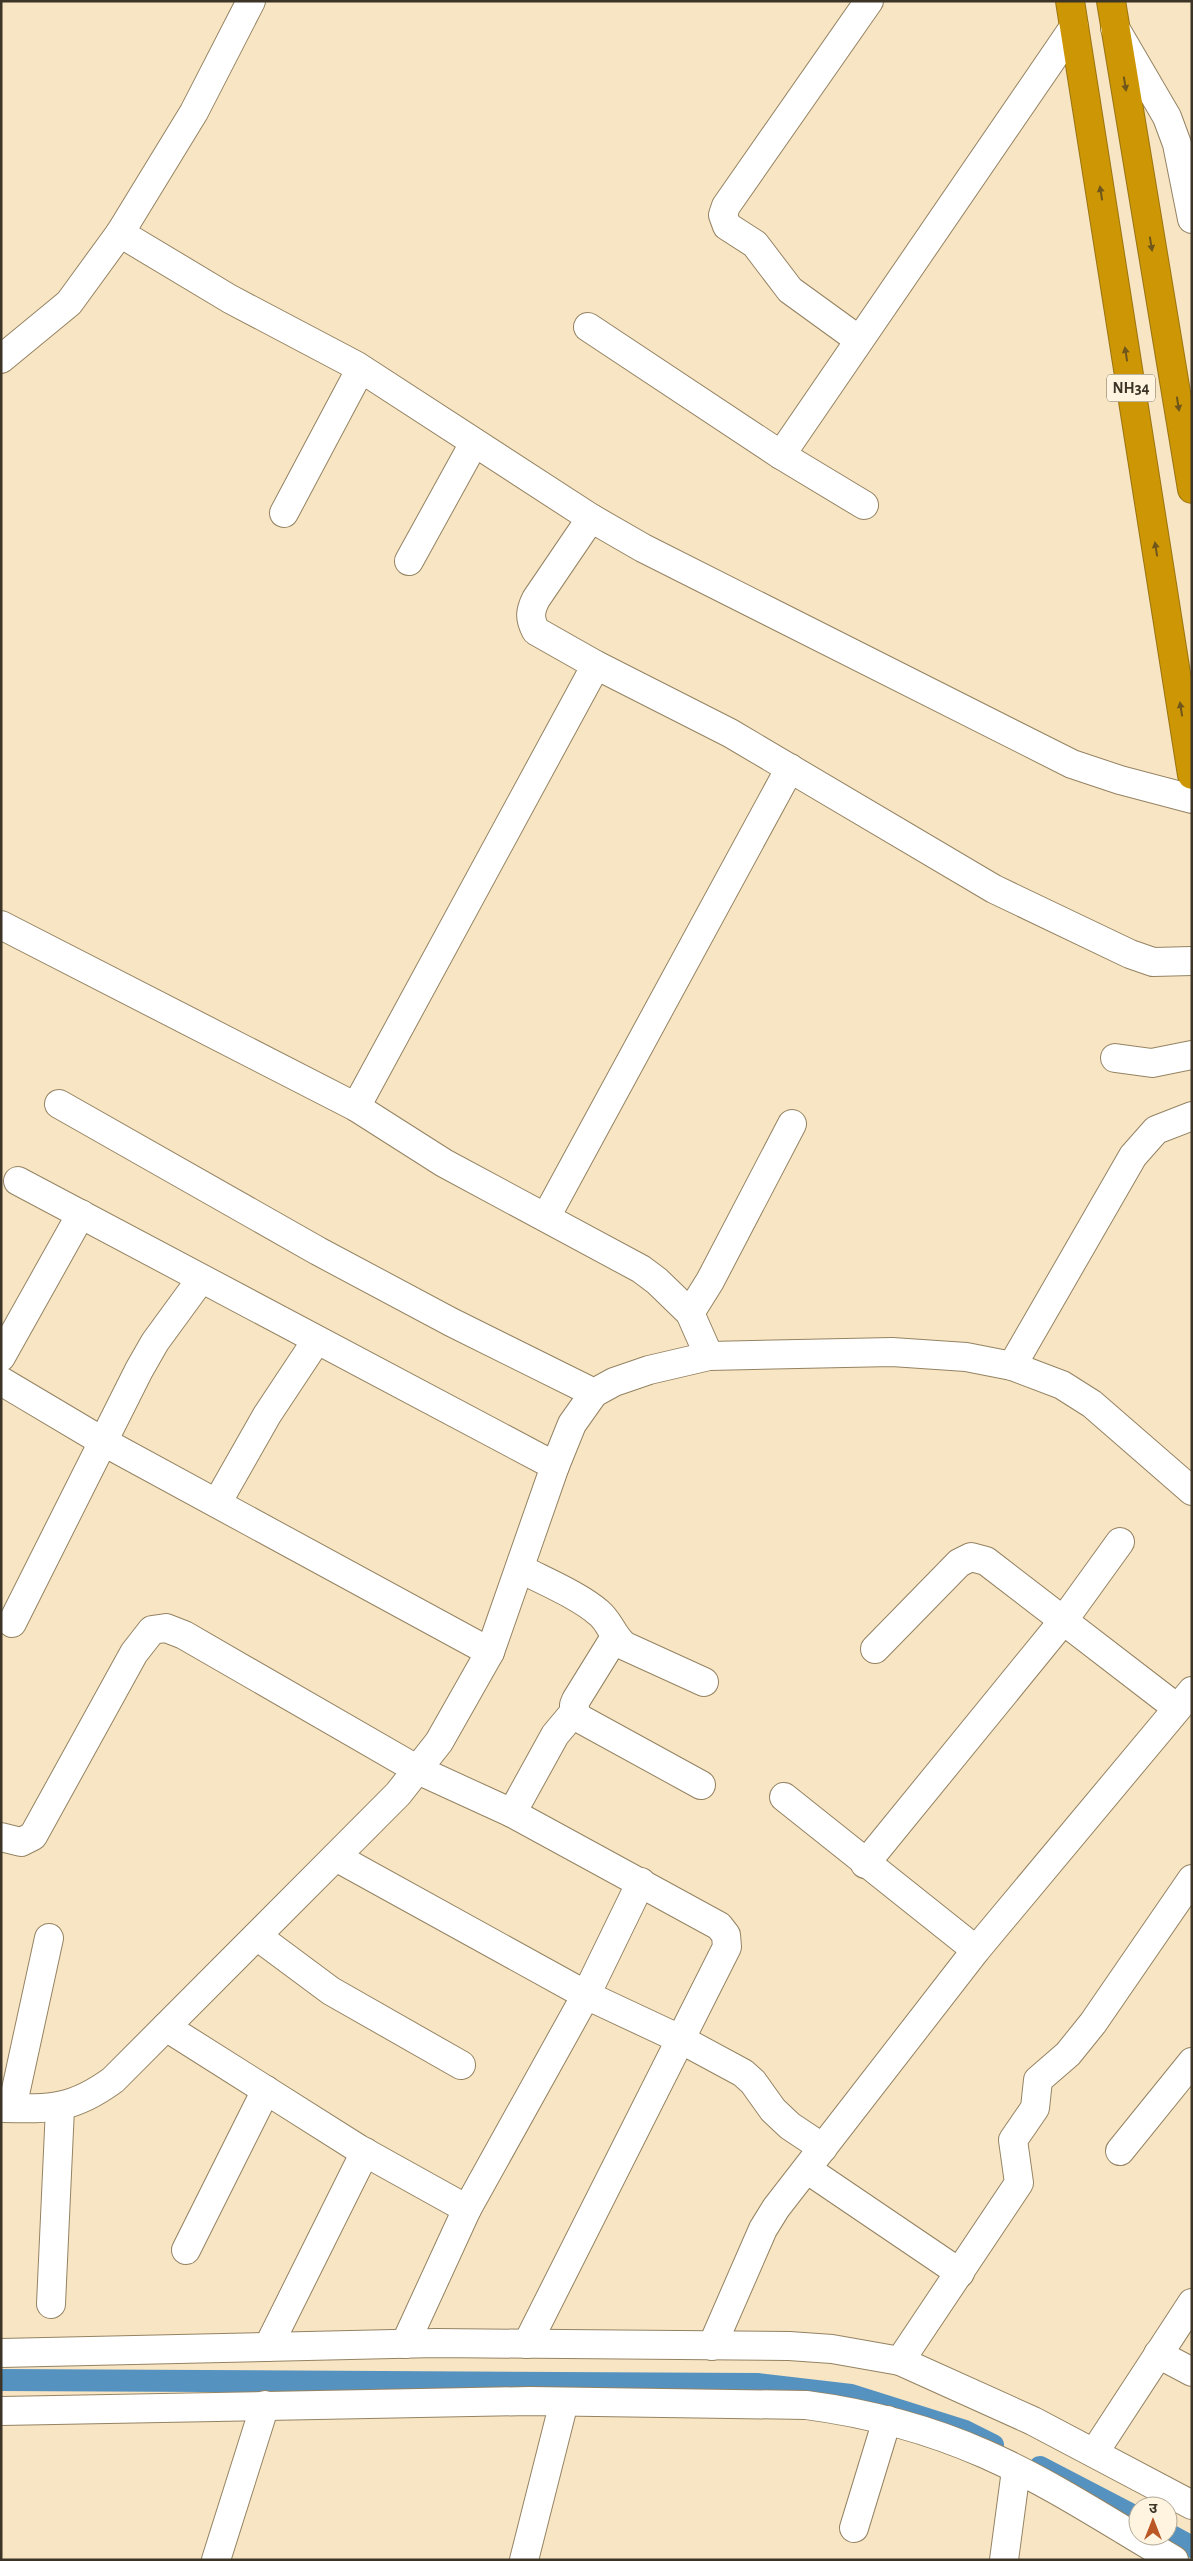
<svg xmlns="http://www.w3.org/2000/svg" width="1193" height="2561" font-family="'Alegreya Sans','Noto Sans Devanagari',sans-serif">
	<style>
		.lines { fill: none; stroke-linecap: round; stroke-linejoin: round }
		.canal { stroke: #5592c0; stroke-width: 22 }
		.minor-casing { stroke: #948363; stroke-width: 30 }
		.highway-casing { stroke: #9a7411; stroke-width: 30 }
		.minor { stroke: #fff; stroke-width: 28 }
		.highway { stroke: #cd9605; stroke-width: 28 }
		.oneway { fill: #6f561b }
		.labels { text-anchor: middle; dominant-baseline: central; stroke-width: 5; stroke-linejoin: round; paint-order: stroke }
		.shield { fill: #fff4df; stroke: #766e5e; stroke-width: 1 }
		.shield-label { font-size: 16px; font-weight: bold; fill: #3c3427 }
	</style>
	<rect width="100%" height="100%" fill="#f8e5c3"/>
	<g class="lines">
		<g class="canal">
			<polyline points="1,2380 757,2384 851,2395 965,2431 993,2445"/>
			<polyline points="1040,2467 1138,2518"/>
			<polyline points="1168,2534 1192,2547"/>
		</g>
		<defs>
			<g id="minor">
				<polyline points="1115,28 1167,117 1177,144 1192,219"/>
				<polyline points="120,233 230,299 357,366 591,518 643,548 1072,764 1120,780 1192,799"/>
				<polyline points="588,327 781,455 864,505"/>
				<polyline points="859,340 790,290 755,244 727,226 723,215 726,206 869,1"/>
				<polyline points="1,359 69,303 120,233 194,112 251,1"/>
				<polyline points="781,455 1074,27"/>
				<polyline points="284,513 360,370"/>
				<path d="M591 518 536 599C530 611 529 618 536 631L596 665 730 733 994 889 1130 954 1153 962 1192 961"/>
				<polyline points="409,561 474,443"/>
				<polyline points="1,925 356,1107 444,1163 641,1269 657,1281 690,1313 709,1356"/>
				<polyline points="1115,1058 1152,1063 1192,1055"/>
				<polyline points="59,1104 318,1251 451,1322 594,1393"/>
				<polyline points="356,1107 596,665"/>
				<polyline points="18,1181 555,1466"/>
				<polyline points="546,1217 790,768"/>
				<polyline points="690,1313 710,1281 792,1124"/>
				<polyline points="1,1357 81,1214"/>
				<polyline points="1012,1366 1133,1156 1156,1130 1192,1116"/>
				<polyline points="1,1381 102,1441 490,1652"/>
				<polyline points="217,1503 267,1415 316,1341"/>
				<path d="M521 1569C544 1581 580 1596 599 1613 610 1622 613 1637 625 1646L704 1682"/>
				<polyline points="12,1623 139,1370 155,1342 201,1279"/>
				<polyline points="615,1637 576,1700 574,1705 577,1717 701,1785"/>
				<polyline points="875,1649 959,1563 971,1557 986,1561 1177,1708"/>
				<polyline points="784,1797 976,1950"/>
				<polyline points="512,1813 555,1735 575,1711"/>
				<polyline points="1,1837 21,1842 33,1836 134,1653 152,1630 166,1628 184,1635 418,1770 512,1813 719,1926 726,1935 727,1947 527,2344"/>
				<polyline points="336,1857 586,1995 680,2039 743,2073 753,2082 773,2110 790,2126 823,2148"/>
				<polyline points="865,1864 1063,1621 1120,1542"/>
				<polyline points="257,1936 331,1991 461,2065"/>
				<polyline points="166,2027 359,2149 467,2209"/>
				<path d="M1 2108C50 2109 72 2110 113 2080L398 1794 439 1742 490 1652 555 1466 572 1424 594 1393 614 1382 649 1370 709 1356 892 1352 966 1357 1012 1366 1062 1385 1092 1404 1192 1491"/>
				<polyline points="12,2108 49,1938"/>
				<polyline points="1120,2151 1192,2062"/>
				<polyline points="808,2170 960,2273"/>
				<polyline points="186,2250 266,2090"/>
				<polyline points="51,2304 60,2108"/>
				<polyline points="405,2344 467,2209 586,1995 641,1882"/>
				<polyline points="712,2346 763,2229 776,2208 976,1950 1192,1691"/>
				<polyline points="268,2347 365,2152"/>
				<polyline points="1,2353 436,2343 789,2346 832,2349 900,2361 1033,2421 1192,2505"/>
				<polyline points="1158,2354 1192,2372"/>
				<polyline points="900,2361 1019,2183 1013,2140 1035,2108 1038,2080 1068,2054 1093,2023 1192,1879"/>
				<path d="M1 2411 529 2401 806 2405C867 2413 928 2429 985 2454 1051 2483 1112 2524 1174 2560"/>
				<polyline points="1094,2453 1192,2303"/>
				<polyline points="854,2528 887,2420"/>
				<polyline points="216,2560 265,2405"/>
				<polyline points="524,2560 564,2402"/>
				<polyline points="1004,2560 1016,2470"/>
			</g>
			<g id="highway">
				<polyline points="1070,1 1192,775"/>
				<polyline points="1111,1 1192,489"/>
			</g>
		</defs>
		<use href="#minor" class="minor-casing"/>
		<use href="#highway" class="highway-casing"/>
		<use href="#minor" class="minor"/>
		<use href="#highway" class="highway"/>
	</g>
	<defs><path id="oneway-solid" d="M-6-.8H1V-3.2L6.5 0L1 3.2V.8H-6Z" transform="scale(1.25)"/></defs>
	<g class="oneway">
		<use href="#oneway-solid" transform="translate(1125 84) rotate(81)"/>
		<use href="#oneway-solid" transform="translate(1101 193) rotate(-99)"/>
		<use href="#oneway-solid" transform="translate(1151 244) rotate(81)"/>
		<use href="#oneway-solid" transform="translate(1126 354) rotate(-99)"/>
		<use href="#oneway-solid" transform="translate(1178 404) rotate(81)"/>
		<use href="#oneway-solid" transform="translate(1156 549) rotate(-99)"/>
		<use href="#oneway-solid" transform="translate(1181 709) rotate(-99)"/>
	</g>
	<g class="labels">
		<rect class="shield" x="1107" y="374.5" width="48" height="27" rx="4"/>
		<g class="shield-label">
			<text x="1131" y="388">NH34</text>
		</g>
	</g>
	<rect width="1193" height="2561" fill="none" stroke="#3c3427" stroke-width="5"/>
	<g transform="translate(1153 2521)"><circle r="24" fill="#fff4df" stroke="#b1a795"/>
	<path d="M0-4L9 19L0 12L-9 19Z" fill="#bb5625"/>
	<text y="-8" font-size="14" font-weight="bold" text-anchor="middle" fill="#3c3427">उ</text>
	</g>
</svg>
